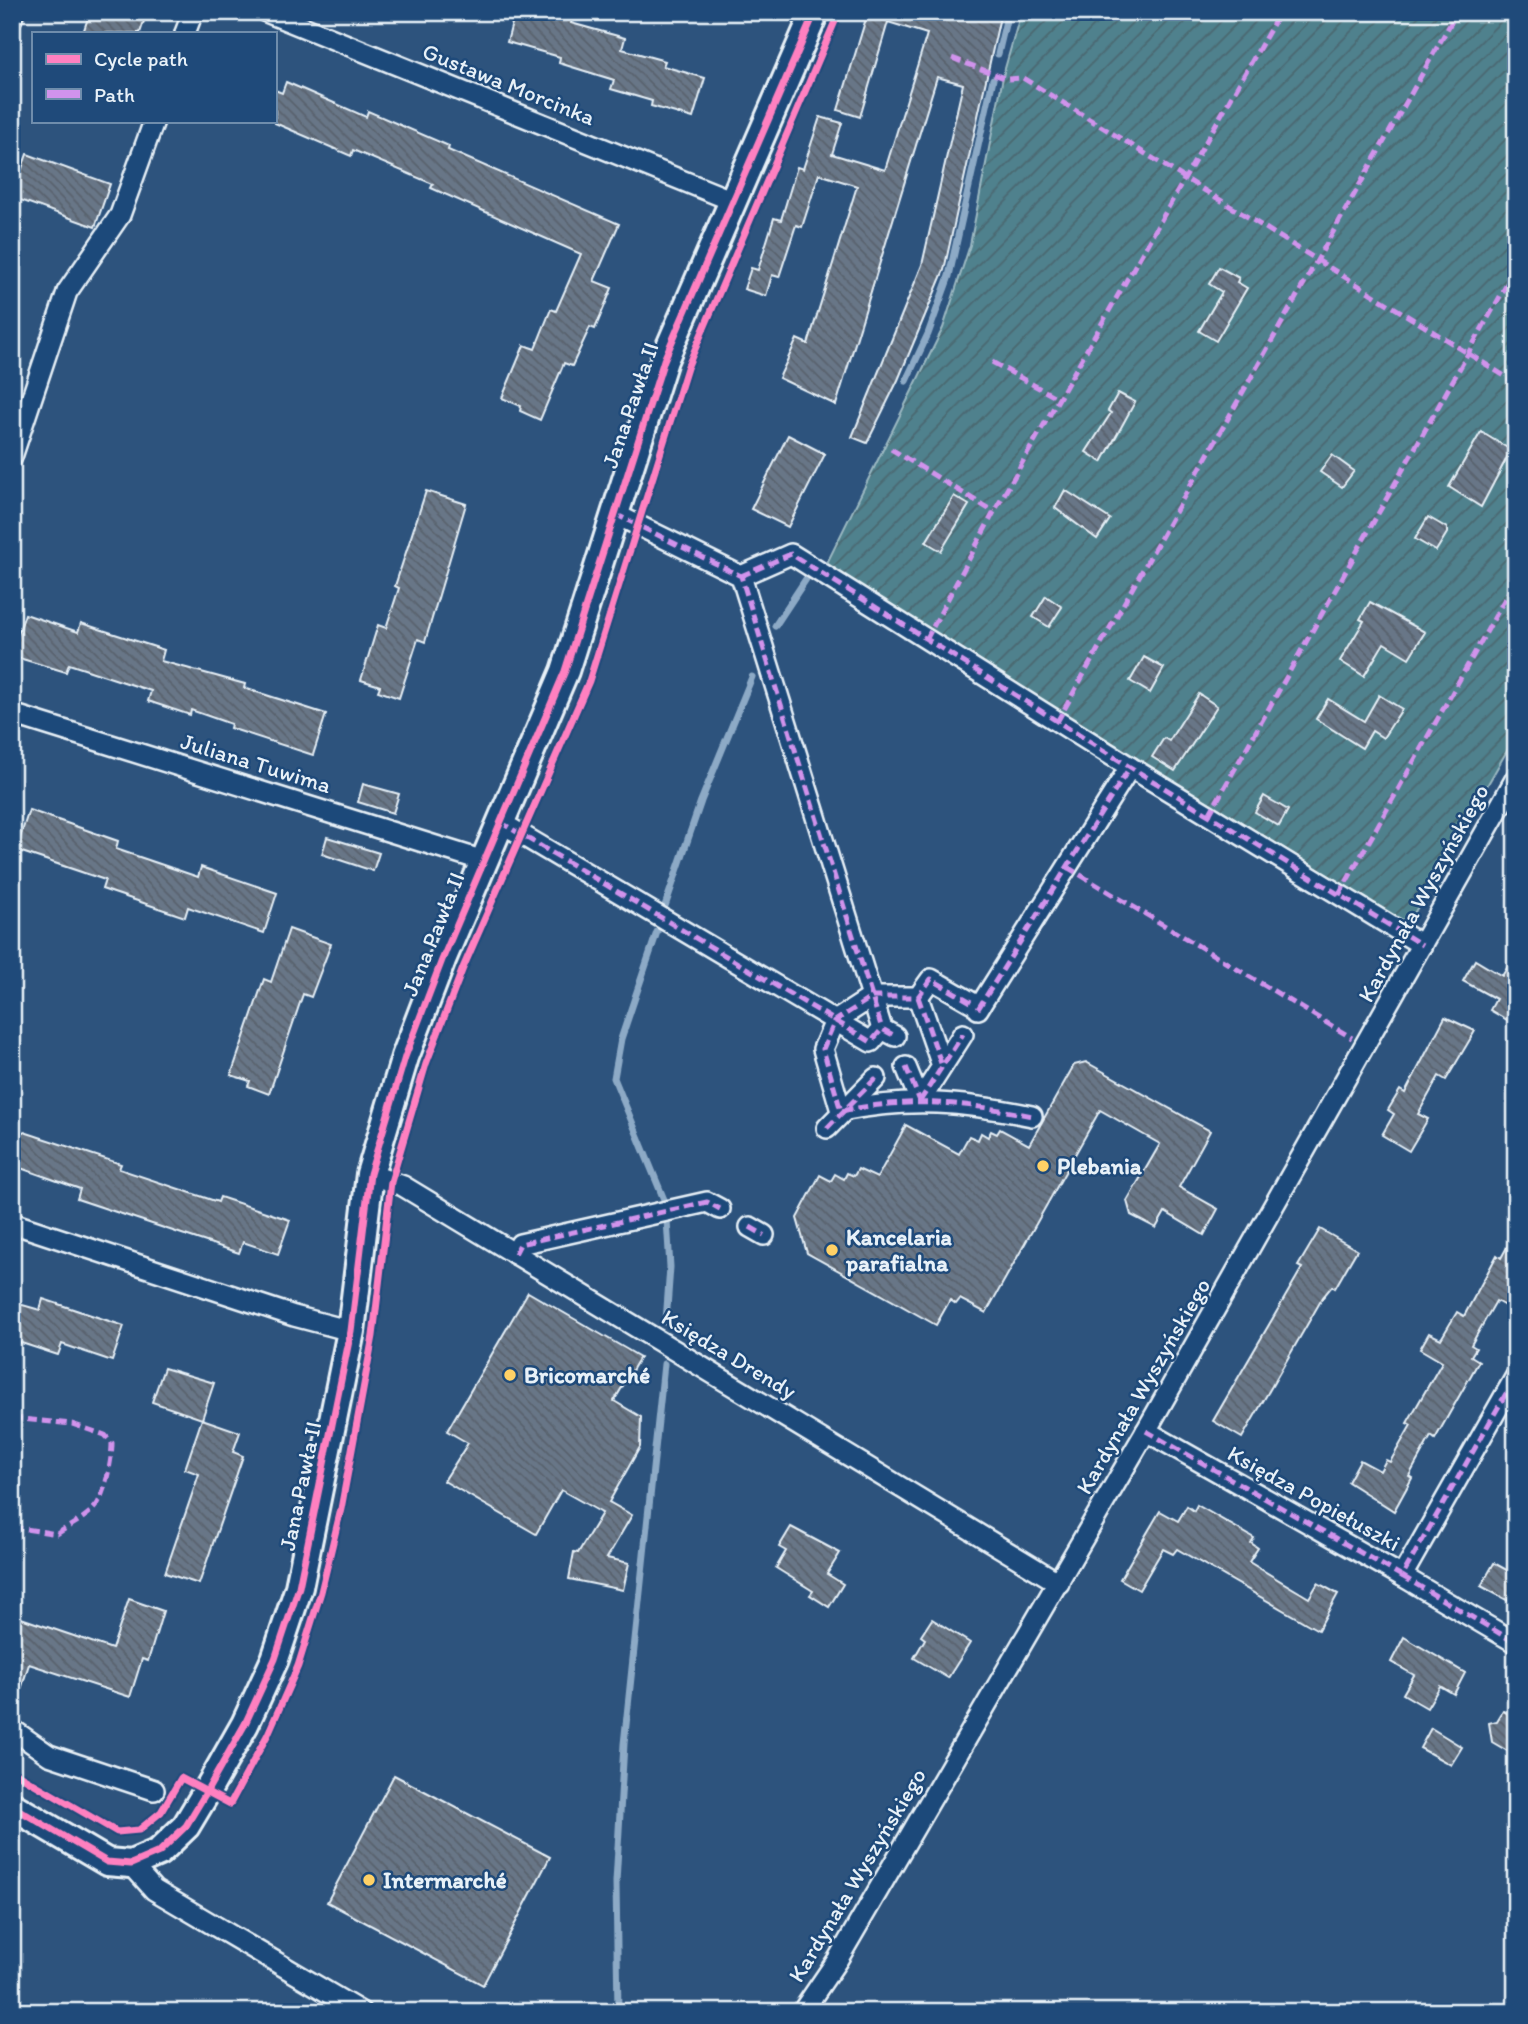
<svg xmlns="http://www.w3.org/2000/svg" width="1528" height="2024" font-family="Itim,sans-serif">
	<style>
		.garden { fill: url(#garden-furrows); stroke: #9cb9c2; stroke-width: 2 }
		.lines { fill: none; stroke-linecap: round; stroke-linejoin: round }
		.stream { stroke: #8daac6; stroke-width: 7 }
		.building { fill: url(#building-back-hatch); stroke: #e8f1f8; stroke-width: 2 }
		.street-casing { stroke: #e8f1f8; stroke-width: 24 }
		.secondary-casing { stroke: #e8f1f8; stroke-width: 32 }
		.street { stroke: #1f4a7a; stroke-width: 19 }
		.secondary { stroke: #1f4a7a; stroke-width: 26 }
		.quiet { stroke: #d193ec; stroke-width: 5; stroke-dasharray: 10 5; stroke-linecap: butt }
		.cycleway-casing { stroke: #1f4a7a; stroke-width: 11 }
		.cycleway { stroke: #ff80c0; stroke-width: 7 }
		.poi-dot { fill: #ffd166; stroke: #1f4a7a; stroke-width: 2.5 }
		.labels { text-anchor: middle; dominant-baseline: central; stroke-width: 5; stroke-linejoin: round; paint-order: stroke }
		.street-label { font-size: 23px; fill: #e8f1f8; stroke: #1f4a7a }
		.poi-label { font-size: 23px; font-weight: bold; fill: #e8f1f8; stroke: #1f4a7a; text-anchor: start }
	</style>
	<defs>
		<pattern id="garden-furrows" width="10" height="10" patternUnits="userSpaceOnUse" patternTransform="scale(1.75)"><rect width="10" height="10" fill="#4f818d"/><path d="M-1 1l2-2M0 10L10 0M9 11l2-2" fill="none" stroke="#4b676f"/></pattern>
		<pattern id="building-back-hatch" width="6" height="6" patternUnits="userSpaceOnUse" patternTransform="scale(1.75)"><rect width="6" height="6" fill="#677687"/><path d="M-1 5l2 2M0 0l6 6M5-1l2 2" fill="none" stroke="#58616c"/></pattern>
	</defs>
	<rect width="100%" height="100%" fill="#2d537d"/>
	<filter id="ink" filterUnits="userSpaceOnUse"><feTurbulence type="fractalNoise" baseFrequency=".0143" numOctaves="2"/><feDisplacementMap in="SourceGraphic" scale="14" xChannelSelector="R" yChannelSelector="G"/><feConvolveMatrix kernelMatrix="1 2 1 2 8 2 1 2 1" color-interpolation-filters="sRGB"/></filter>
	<g filter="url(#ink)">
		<polygon class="garden" points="1021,12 1516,12 1516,735 1408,924 825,567 943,328 970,245 1004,72"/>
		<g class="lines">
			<g class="stream">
				<polyline points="998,54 1008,12"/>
				<polyline points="906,381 928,334 949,276 993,79"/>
				<polyline points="775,626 806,579"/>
				<polyline points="665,906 701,801 752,677"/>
				<polyline points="657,932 621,1039 614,1078 665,1202"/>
				<polyline points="666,1322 670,1267 667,1220"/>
				<polyline points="618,2012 616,1882 624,1744 664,1364"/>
			</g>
		</g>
		<g class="building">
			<polygon points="90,12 147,12 140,33 83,33"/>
			<polygon points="515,12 575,12 571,23 625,38 622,49 665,61 663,66 705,78 693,118 651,106 652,101 611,89 614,80 559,63 560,57 507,42"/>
			<polygon points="868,12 1001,12 944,270 898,380 867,443 852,437 922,265 963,84 937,77 836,405 779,378 797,339 808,344 857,186 819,174 802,227 796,225 779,277 772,275 766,296 744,289 751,268 758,270 774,218 781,220 797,167 803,169 820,117 842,123 832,154 885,170 927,34 888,22 860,117 838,110"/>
			<polygon points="286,82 366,117 368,111 449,146 448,150 619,224 594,281 612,288 595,329 590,327 572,366 564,363 540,420 520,411 521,406 502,398 524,345 535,349 551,309 556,311 581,254 431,188 433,184 353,150 351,156 275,123 275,90 282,93"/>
			<polygon points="27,154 110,184 95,227 12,197"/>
			<polygon points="1219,267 1239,278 1237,282 1247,288 1216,341 1199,331 1222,292 1209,284"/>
			<polygon points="1118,393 1135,402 1102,462 1086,452 1111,413 1108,411"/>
			<polygon points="1481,432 1511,450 1481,507 1449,487"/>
			<polygon points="788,435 825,454 788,527 751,509"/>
			<polygon points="1332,455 1354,471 1342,487 1320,472"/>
			<polygon points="1065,490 1110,519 1097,539 1055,508"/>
			<polygon points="426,491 466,504 425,642 418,639 399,698 378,691 380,686 361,680 378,625 386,628 399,588 395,586"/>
			<polygon points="954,496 969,505 941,551 926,542"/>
			<polygon points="1428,517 1447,528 1447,533 1436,551 1415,539"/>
			<polygon points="1046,596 1062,607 1049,627 1033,617"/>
			<polygon points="1370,602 1425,632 1409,658 1384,643 1364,676 1340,661 1364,621 1360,619"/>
			<polygon points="25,614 78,632 81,623 164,650 161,661 245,684 244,688 326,714 313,755 230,728 231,724 191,710 190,715 148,701 151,691 69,664 66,672 12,656 12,632 18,634"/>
			<polygon points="1144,657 1164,668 1150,693 1130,681"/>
			<polygon points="1199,694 1217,706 1175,771 1152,757 1164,738 1169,741"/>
			<polygon points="1379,695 1402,709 1383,738 1372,731 1362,748 1316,719 1328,699 1364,721"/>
			<polygon points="363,784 399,794 393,813 358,802"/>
			<polygon points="1264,796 1288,810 1279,826 1255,812"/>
			<polygon points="29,810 118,841 116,849 198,877 201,867 277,893 264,933 188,907 185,917 102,889 105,880 16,850"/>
			<polygon points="327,837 379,853 373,871 322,854"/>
			<polygon points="289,929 331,944 311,997 303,994 269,1094 248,1086 250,1081 231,1075 264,979 271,982"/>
			<polygon points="1516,954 1516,1025 1490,1010 1496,999 1463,981 1475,960 1502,976"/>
			<polygon points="1445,1017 1475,1031 1446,1080 1439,1076 1418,1114 1428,1119 1409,1151 1382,1135 1394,1114 1388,1110 1400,1090 1405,1093"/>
			<polygon points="1086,1062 1210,1131 1179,1187 1218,1209 1204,1235 1165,1212 1156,1228 1131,1215 1127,1201 1160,1144 1100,1110 986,1313 960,1299 956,1304 950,1300 936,1325 807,1253 797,1218 820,1175 831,1181 835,1174 844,1179 847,1173 854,1176 858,1169 877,1178 906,1125 959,1154 969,1136 978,1140 981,1133 988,1137 991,1131 997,1134 1000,1129 1029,1145 1074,1065"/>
			<polygon points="12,1128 121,1164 119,1169 218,1202 220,1197 290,1220 278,1254 243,1242 239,1253 77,1199 80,1189 12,1165"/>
			<polygon points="1320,1229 1357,1250 1335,1288 1332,1286 1323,1297 1242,1438 1213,1421 1302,1268 1298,1266"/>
			<polygon points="1516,1231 1516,1288 1505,1306 1496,1301 1471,1345 1476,1348 1471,1356 1479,1361 1435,1439 1431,1436 1409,1476 1412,1478 1394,1511 1348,1482 1360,1460 1380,1471 1386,1460 1390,1462 1411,1425 1407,1423 1442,1362 1420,1349 1429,1333 1441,1339 1457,1312 1464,1316 1497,1255 1501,1258"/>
			<polygon points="528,1292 640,1357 614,1401 641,1417 640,1447 609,1502 632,1515 607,1558 629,1563 623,1590 569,1579 574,1552 578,1553 602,1513 561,1490 536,1534 444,1481 468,1443 447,1431"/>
			<polygon points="43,1299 124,1326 112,1361 62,1344 58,1355 12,1340 12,1302 40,1310"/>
			<polygon points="164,1368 214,1383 202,1419 152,1402"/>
			<polygon points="202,1419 240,1432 233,1452 243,1456 199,1584 165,1573 199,1474 185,1469"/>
			<polygon points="1197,1505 1254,1538 1251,1543 1258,1548 1249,1562 1309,1598 1318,1583 1338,1594 1318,1630 1177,1549 1173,1554 1163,1549 1139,1590 1120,1579 1160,1511 1178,1521 1187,1506 1194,1511"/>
			<polygon points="791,1527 840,1553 827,1574 843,1584 829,1607 810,1595 813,1591 776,1568 786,1551 779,1547"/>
			<polygon points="1494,1563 1516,1575 1516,1605 1481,1586"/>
			<polygon points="129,1599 163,1611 148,1661 142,1659 130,1697 29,1664 17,1702 12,1701 12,1615 112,1649"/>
			<polygon points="932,1619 970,1643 948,1678 914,1658 925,1639 921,1636"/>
			<polygon points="1404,1637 1465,1673 1454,1694 1440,1686 1427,1708 1403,1694 1414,1675 1391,1662"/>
			<polygon points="1503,1711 1516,1717 1516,1756 1492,1742 1489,1723 1497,1721"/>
			<polygon points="1431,1728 1462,1747 1451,1765 1420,1748"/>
			<polygon points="394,1775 550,1857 483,1985 327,1902"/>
		</g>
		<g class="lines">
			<defs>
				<g id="street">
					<polyline points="266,12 733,201"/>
					<polyline points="12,18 14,12"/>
					<polyline points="185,33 193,12"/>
					<polyline points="12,457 67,292 120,215 154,121"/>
					<polyline points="615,514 741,576 882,1029"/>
					<polyline points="741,576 791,554 1130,767 1422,945"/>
					<polyline points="12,714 484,861"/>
					<polyline points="500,822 871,1042 882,1029 895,1036"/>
					<polyline points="918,997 942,1066"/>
					<path d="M971 1002 931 979 918 997H872L835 1021 823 1049 841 1111C911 1097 963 1102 1032 1116"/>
					<polyline points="978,1009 1130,767"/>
					<polyline points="906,1067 920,1101"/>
					<polyline points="920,1101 963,1034"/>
					<polyline points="827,1128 876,1078"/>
					<polyline points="370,1174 403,1186 1059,1583"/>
					<polyline points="12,1223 294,1316 351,1331"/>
					<polyline points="750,1227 764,1235"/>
					<polyline points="515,1254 520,1244 707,1202 720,1209"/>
					<polyline points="1146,1431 1402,1576 1516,1376"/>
					<polyline points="1402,1576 1516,1643"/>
					<polyline points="12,1729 49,1755 154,1790"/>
					<polyline points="131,1864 154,1890 361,2012"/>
					<polyline points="802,2012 838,1959 1146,1431 1516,778"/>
				</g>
				<polyline id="secondary" points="12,1806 107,1862 131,1864 159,1852 186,1826 207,1791 245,1724 275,1659 299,1587 351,1331 370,1174 405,1057 442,960 565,671 664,360 815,12"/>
			</defs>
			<use href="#street" class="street-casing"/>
			<use href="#secondary" class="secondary-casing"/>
			<use href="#street" class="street"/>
			<use href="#secondary" class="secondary"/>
			<g class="quiet">
				<polyline points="1101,15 1103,12"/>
				<polyline points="12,18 14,12"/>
				<polyline points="952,58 1007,79 1023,78 1516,383"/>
				<polyline points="992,362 1059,399"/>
				<polyline points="891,449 994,512"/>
				<polyline points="615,514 741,576 882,1029"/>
				<polyline points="741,576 791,554 1130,767 1422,945"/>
				<polyline points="926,640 994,512 1280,12"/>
				<polyline points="1057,722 1457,12"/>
				<polyline points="1209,815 1516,268"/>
				<polyline points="500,822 871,1042 882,1029 895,1036"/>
				<polyline points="1067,867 1352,1038"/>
				<polyline points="1339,895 1516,579"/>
				<polyline points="918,997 942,1066"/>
				<path d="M971 1002 931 979 918 997H872L835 1021 823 1049 841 1111C911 1097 963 1102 1032 1116"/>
				<polyline points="978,1009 1130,767"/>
				<polyline points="906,1067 920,1101"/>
				<polyline points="920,1101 963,1034"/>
				<polyline points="827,1128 876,1078"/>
				<polyline points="750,1227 764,1235"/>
				<polyline points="515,1254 520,1244 707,1202 720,1209"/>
				<path d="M12 1418 72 1424 105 1435 112 1443C112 1460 106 1488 98 1503 89 1517 70 1525 57 1534L19 1528 12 1524"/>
				<polyline points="1146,1431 1402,1576 1516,1376"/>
				<polyline points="1402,1576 1516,1643"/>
			</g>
			<defs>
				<g id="cycleway">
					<polyline points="12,1771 117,1832 139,1830 161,1812 181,1778 230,1804 268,1734 298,1666 321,1592 341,1509 373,1336 391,1182 426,1064 463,968 589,681 687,368 839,12"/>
					<polyline points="12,1806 107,1862 131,1864 159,1852 186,1826 207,1791 245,1724 275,1659 299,1587 351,1331 370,1174 405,1057 442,960 565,671 664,360 815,12"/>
				</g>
			</defs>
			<use href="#cycleway" class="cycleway-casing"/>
			<use href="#cycleway" class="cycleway"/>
		</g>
	</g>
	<g class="poi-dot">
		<circle cx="1043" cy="1166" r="7"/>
		<circle cx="832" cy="1250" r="7"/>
		<circle cx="510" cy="1375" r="7"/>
		<circle cx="369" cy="1880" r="7"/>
	</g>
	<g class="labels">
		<g class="street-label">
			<text transform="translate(509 84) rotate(22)">Gustawa Morcinka</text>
			<text transform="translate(630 405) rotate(-71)">Jana Pawła II</text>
			<text transform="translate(256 763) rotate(17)">Juliana Tuwima</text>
			<text transform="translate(1423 893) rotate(-61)">Kardynała Wyszyńskiego</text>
			<text transform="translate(433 934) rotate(-68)">Jana Pawła II</text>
			<text transform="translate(729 1354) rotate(31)">Księdza Drendy</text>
			<text transform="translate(1143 1386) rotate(-60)">Kardynała Wyszyńskiego</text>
			<text transform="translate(300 1486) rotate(-78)">Jana Pawła II</text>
			<text transform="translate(1314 1498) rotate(29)">Księdza Popiełuszki</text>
			<text transform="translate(857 1875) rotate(-59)">Kardynała Wyszyńskiego</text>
		</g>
		<g class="poi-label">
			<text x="1057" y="1166">Plebania</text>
			<text x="846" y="1237">Kancelaria<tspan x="846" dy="26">parafialna</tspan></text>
			<text x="524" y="1375">Bricomarché</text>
			<text x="383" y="1880">Intermarché</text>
		</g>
	</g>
	<rect width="1528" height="2024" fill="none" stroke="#1f4a7a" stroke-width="42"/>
	<rect x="21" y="21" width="1486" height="1982" fill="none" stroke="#e8f1f8" stroke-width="2.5" filter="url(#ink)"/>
	<rect x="32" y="32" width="245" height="91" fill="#1f4a7a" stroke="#6f8dac" stroke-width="2"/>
	<rect x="46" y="54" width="35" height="10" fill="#ff80c0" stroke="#6f8dac" stroke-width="2"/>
	<text x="94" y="66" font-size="21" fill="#e8f1f8">Cycle path</text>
	<rect x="46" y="89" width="35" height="10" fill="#d193ec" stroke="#6f8dac" stroke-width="2"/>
	<text x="94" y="102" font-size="21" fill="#e8f1f8">Path</text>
</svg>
